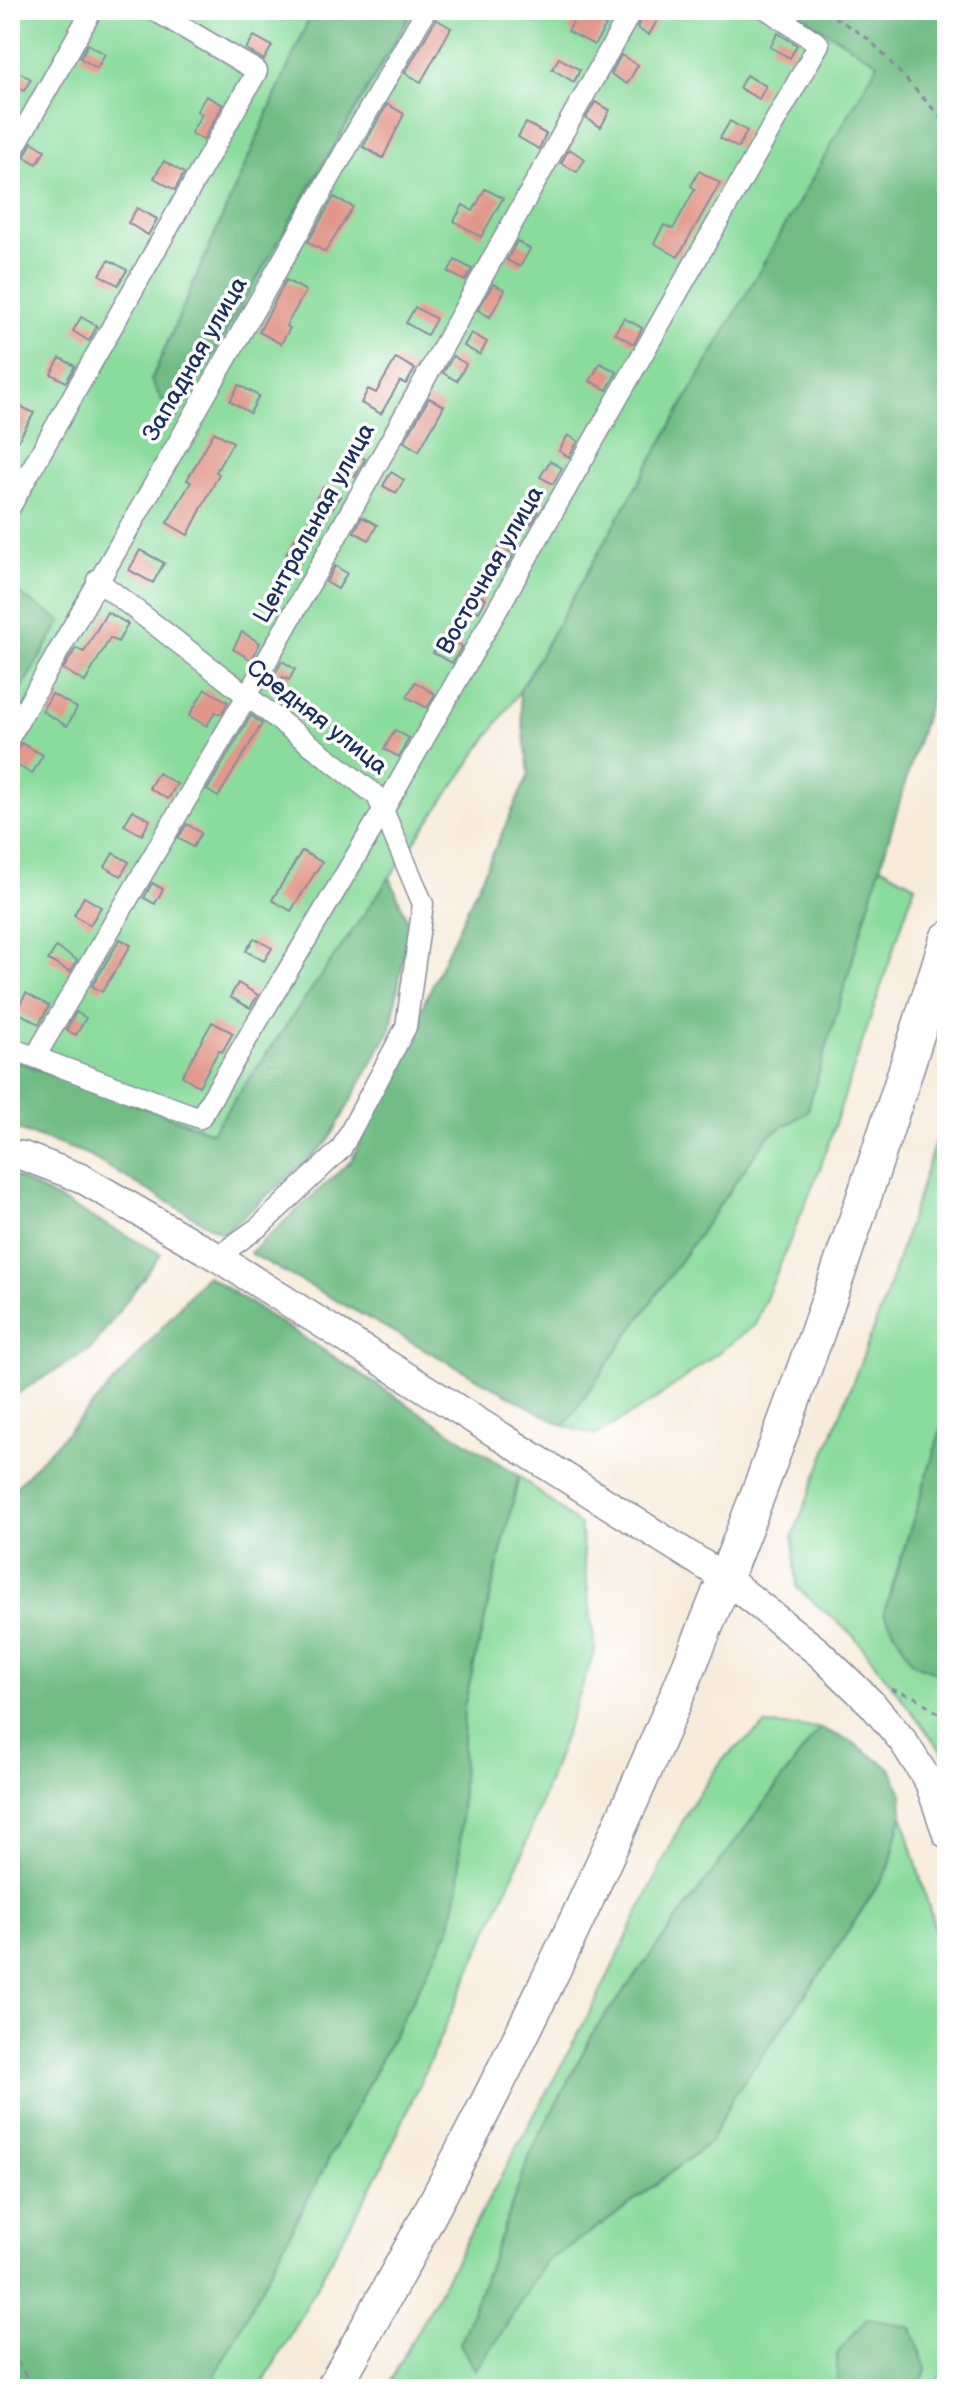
<svg xmlns="http://www.w3.org/2000/svg" width="957" height="2399" font-family="'Balsamiq Sans',sans-serif">
	<style>
		.green { fill: #8adc9d; stroke: #52867e; stroke-width: 2 }
		.forest { fill: #6fbc84; stroke: #457671; stroke-width: 2 }
		.building { fill: #e2978b }
		.lines { fill: none; stroke-linecap: round; stroke-linejoin: round }
		.minor-casing { stroke: #898d9c; stroke-width: 23 }
		.secondary-casing { stroke: #898d9c; stroke-width: 31 }
		.trunk-casing { stroke: #898d9c; stroke-width: 37 }
		.path { stroke: #898d9c; stroke-width: 3; stroke-dasharray: 6 6; stroke-linecap: butt }
		.minor { stroke: #fff; stroke-width: 20 }
		.secondary { stroke: #fff; stroke-width: 28 }
		.trunk { stroke: #fff; stroke-width: 34 }
		.labels { text-anchor: middle; dominant-baseline: central; stroke-width: 7; stroke-linejoin: round; paint-order: stroke }
		.street-label { font-size: 24px; fill: #1b2f5e; stroke: #fff }
	</style>
	<rect width="100%" height="100%" fill="#fff"/>
	<filter id="ink" filterUnits="userSpaceOnUse"><feTurbulence type="fractalNoise" baseFrequency=".0125" numOctaves="2"/><feDisplacementMap in="SourceGraphic" scale="16" xChannelSelector="R" yChannelSelector="G"/><feConvolveMatrix kernelMatrix="1 2 1 2 8 2 1 2 1" color-interpolation-filters="sRGB"/></filter>
	<filter id="wash" filterUnits="userSpaceOnUse"><feTurbulence type="fractalNoise" baseFrequency=".006" numOctaves="4" result="noise"/><feDisplacementMap in="SourceGraphic" scale="32" xChannelSelector="R" yChannelSelector="G"/><feGaussianBlur stdDeviation="1.8" result="paint"/><feColorMatrix in="noise" values="0 0 0 0 0 0 0 0 0 0 0 0 0 0 0 0 0 1.4 0 .05"/><feComposite in="paint" operator="in"/></filter>
	<g filter="url(#wash)">
		<rect width="100%" height="100%" fill="#f7ebda"/>
		<g class="green">
			<polygon points="10,10 313,10 151,380 174,420 414,10 792,10 879,63 519,692 212,1132 10,1059 10,708 61,621 17,594 10,605"/>
			<polygon points="880,866 915,885 821,1166 755,1325 653,1401 596,1435 564,1426 768,1136 807,1112"/>
			<polygon points="947,1105 947,1411 884,1613 913,1663 947,1677 947,1758 855,1637 797,1588 793,1536 885,1299"/>
			<polygon points="519,1476 580,1526 595,1650 522,1855 383,2165 260,2389 208,2389 449,1930 459,1885 464,1706"/>
			<polygon points="765,1725 820,1728 594,2031 531,2153 460,2344 475,2369 496,2342 544,2263 606,2222 710,2142 734,2095 827,1964 889,1868 902,1814 935,1929 947,2079 947,2367 931,2389 920,2389 926,2369 836,2355 838,2389 518,2389 515,2386 512,2389 386,2389 596,2001 688,1810 723,1759"/>
		</g>
		<g class="forest">
			<polygon points="313,10 413,10 174,421 151,381"/>
			<polygon points="792,10 947,10 947,643 807,1112 768,1136 564,1426 250,1253 352,1160 529,774 519,692 878,63"/>
			<polygon points="18,593 61,621 10,708 10,605"/>
			<polygon points="390,877 409,925 391,1028 328,1142 223,1234 84,1153 10,1127 10,1059 212,1132"/>
			<polygon points="10,1174 161,1254 91,1349 10,1398"/>
			<polygon points="206,1275 519,1476 464,1706 459,1885 449,1930 208,2389 10,2389 10,2241 21,2234 22,2200 10,2192 10,1493 132,1363"/>
			<polygon points="947,1411 947,1677 913,1663 884,1613"/>
			<polygon points="820,1728 852,1742 891,1769 902,1794 902,1814 889,1868 827,1964 734,2095 710,2142 606,2222 544,2263 496,2342 475,2370 460,2344 531,2153 594,2031"/>
			<polygon points="867,2318 912,2328 926,2369 920,2389 838,2389 836,2355"/>
		</g>
		<g id="blocks">
			<g class="building">
				<polygon points="645,10 663,10 649,35 637,28"/>
				<polygon points="579,11 606,26 594,45 568,31"/>
				<polygon points="436,19 451,28 421,82 405,73"/>
				<polygon points="778,33 797,45 790,58 770,47"/>
				<polygon points="254,36 272,46 264,60 246,49"/>
				<polygon points="88,44 105,54 97,68 80,58"/>
				<polygon points="621,55 638,65 627,84 611,74"/>
				<polygon points="559,58 580,70 574,82 552,69"/>
				<polygon points="15,70 31,79 24,91 10,83"/>
				<polygon points="746,75 766,86 759,99 739,88"/>
				<polygon points="206,96 223,105 203,140 191,133 202,114 197,111"/>
				<polygon points="595,102 610,110 601,127 586,118"/>
				<polygon points="387,104 404,114 383,158 363,147"/>
				<polygon points="730,121 747,131 738,148 720,138"/>
				<polygon points="526,123 546,134 539,149 518,137"/>
				<polygon points="32,142 45,150 37,164 24,157"/>
				<polygon points="569,149 585,159 577,172 561,163"/>
				<polygon points="164,161 184,173 175,190 154,178"/>
				<polygon points="699,171 720,183 678,257 654,243 664,225 673,229 695,189 691,186"/>
				<polygon points="485,189 503,198 481,237 454,221 463,205 473,211"/>
				<polygon points="334,197 353,207 325,252 308,242"/>
				<polygon points="137,208 157,219 148,235 128,223"/>
				<polygon points="517,241 530,249 520,267 507,260"/>
				<polygon points="109,260 127,270 118,285 100,275"/>
				<polygon points="455,260 472,269 465,281 448,272"/>
				<polygon points="286,280 306,291 286,326 290,328 281,344 259,332"/>
				<polygon points="493,284 505,290 490,317 478,310"/>
				<polygon points="415,307 436,319 427,335 406,323"/>
				<polygon points="81,317 97,326 89,341 73,331"/>
				<polygon points="624,318 642,328 634,344 615,333"/>
				<polygon points="471,333 487,342 480,355 464,346"/>
				<polygon points="453,356 466,364 457,381 443,373"/>
				<polygon points="60,358 75,366 66,382 51,374"/>
				<polygon points="396,358 415,369 406,384 400,381 381,414 361,403 368,389 376,393"/>
				<polygon points="600,363 617,372 607,390 590,381"/>
				<polygon points="239,385 259,396 250,413 230,401"/>
				<polygon points="429,398 444,406 419,451 404,442"/>
				<polygon points="18,405 34,413 10,455 10,418"/>
				<polygon points="214,432 233,442 216,472 219,474 188,535 167,523 191,482 187,480"/>
				<polygon points="568,435 578,441 569,457 559,451"/>
				<polygon points="351,451 365,459 355,477 341,469"/>
				<polygon points="550,461 562,468 553,484 540,477"/>
				<polygon points="391,472 404,480 396,493 383,486"/>
				<polygon points="323,487 340,496 332,509 315,500"/>
				<polygon points="524,504 538,512 531,524 517,515"/>
				<polygon points="362,517 377,525 369,540 354,532"/>
				<polygon points="295,538 310,547 301,562 286,554"/>
				<polygon points="500,546 514,554 506,568 492,560"/>
				<polygon points="140,550 164,563 153,583 129,570"/>
				<polygon points="335,566 347,573 338,589 326,582"/>
				<polygon points="468,589 486,599 479,612 461,602"/>
				<polygon points="107,612 128,624 118,642 110,638 85,682 63,669 76,648 84,652"/>
				<polygon points="242,632 260,643 252,660 233,649"/>
				<polygon points="443,635 462,646 452,663 433,653"/>
				<polygon points="282,661 295,669 289,680 283,677 279,683 272,679"/>
				<polygon points="415,682 435,694 427,708 407,697"/>
				<polygon points="205,689 228,702 221,714 215,712 207,726 189,716"/>
				<polygon points="52,694 77,708 67,726 42,711"/>
				<polygon points="251,715 262,724 218,797 207,790"/>
				<polygon points="395,730 409,738 399,757 384,749"/>
				<polygon points="21,743 43,755 32,774 10,761"/>
				<polygon points="158,773 177,784 168,799 149,788"/>
				<polygon points="133,810 150,820 142,835 124,825"/>
				<polygon points="187,824 201,833 193,847 178,838"/>
				<polygon points="302,851 322,862 291,911 272,900"/>
				<polygon points="113,853 129,862 121,876 105,867"/>
				<polygon points="152,883 163,889 155,904 144,898"/>
				<polygon points="84,897 101,907 90,925 74,915"/>
				<polygon points="254,938 272,948 264,961 246,951"/>
				<polygon points="120,939 131,945 102,992 92,986"/>
				<polygon points="56,947 77,960 70,972 48,960"/>
				<polygon points="238,983 258,995 250,1008 230,997"/>
				<polygon points="26,993 49,1006 39,1024 16,1011"/>
				<polygon points="76,1012 86,1018 76,1035 66,1030"/>
				<polygon points="212,1022 233,1033 222,1052 219,1050 199,1086 182,1076"/>
			</g>
		</g>
	</g>
	<g filter="url(#ink)">
		<use href="#blocks" fill-opacity="0" stroke="#898d9c" stroke-width="2"/>
		<g class="lines">
			<defs>
				<g id="minor">
					<polyline points="10,155 92,10"/>
					<polyline points="10,507 257,71 154,10"/>
					<polyline points="97,580 377,796 423,904 406,1027 341,1149 260,1226 217,1257"/>
					<polyline points="10,736 426,10"/>
					<polyline points="10,1048 200,1118 384,809 819,44 768,10"/>
					<polyline points="35,1057 247,696 632,10"/>
				</g>
				<polyline id="secondary" points="10,1154 23,1156 81,1178 217,1257 725,1578 818,1652 872,1704 903,1741 929,1782 947,1834"/>
				<path id="trunk" d="M333 2389C482 2128 615 1855 726 1576 809 1367 881 1153 947 939"/>
			</defs>
			<use href="#minor" class="minor-casing"/>
			<use href="#secondary" class="secondary-casing"/>
			<use href="#trunk" class="trunk-casing"/>
			<g class="path">
				<polyline points="824,10 870,40 947,124"/>
				<polyline points="891,1689 917,1698 947,1719"/>
				<polyline points="10,2351 34,2389"/>
			</g>
			<use href="#minor" class="minor"/>
			<use href="#secondary" class="secondary"/>
			<use href="#trunk" class="trunk"/>
		</g>
	</g>
	<g class="labels">
		<g class="street-label">
			<text transform="translate(195 359) rotate(-60)">Западная улица</text>
			<text transform="translate(314 523) rotate(-61)">Центральная улица</text>
			<text transform="translate(490 570) rotate(-60)">Восточная улица</text>
			<text transform="translate(317 717) rotate(38)">Средняя улица</text>
		</g>
	</g>
	<rect width="957" height="2399" fill="none" stroke="#fff" stroke-width="40"/>
</svg>
